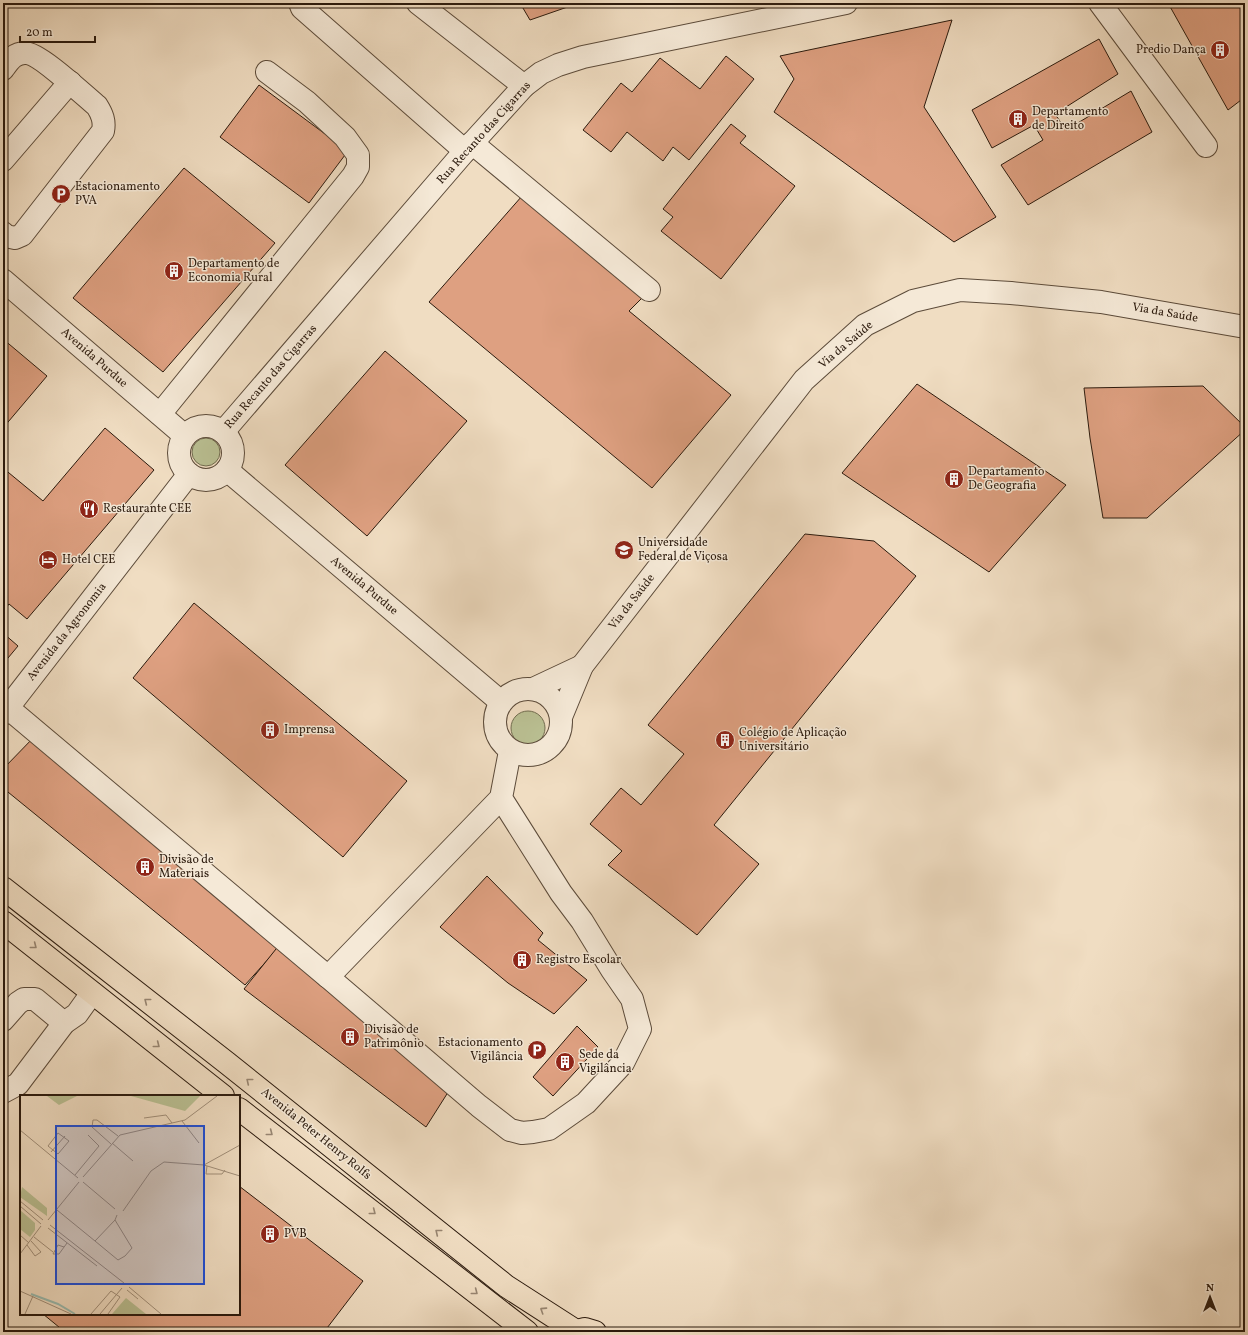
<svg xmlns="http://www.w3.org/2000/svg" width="1248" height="1335" font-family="Vollkorn,serif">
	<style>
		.green { fill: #bac093; stroke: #726d50 }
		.building { fill: #dea081; stroke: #2b1a0d }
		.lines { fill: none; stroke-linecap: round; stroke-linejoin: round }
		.minor-casing { stroke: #5c4b3a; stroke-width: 24 }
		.major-casing { stroke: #2b1a0d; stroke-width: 24 }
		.minor { stroke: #f5e9d7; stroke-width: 22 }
		.major { stroke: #f0ddc2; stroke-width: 22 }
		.oneway { stroke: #978571 }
		.labels { text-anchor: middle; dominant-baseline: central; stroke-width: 3; stroke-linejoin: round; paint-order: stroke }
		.poi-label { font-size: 12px; fill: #2b1a0d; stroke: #f5e9d7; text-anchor: start }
		.street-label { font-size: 12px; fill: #2b1a0d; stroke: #f5e9d7 }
		.inset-river { fill: none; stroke: #9abcb1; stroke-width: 2 }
		.inset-road { fill: none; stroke: #a18f7a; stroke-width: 1 }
		.view { fill: #1d4ed8; fill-opacity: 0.15; stroke: #1d4ed8; stroke-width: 2 }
		.inset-edge { fill: none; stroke: #2b1a0d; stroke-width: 2 }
	</style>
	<rect width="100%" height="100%" fill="#f0ddc2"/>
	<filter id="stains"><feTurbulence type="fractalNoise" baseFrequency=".005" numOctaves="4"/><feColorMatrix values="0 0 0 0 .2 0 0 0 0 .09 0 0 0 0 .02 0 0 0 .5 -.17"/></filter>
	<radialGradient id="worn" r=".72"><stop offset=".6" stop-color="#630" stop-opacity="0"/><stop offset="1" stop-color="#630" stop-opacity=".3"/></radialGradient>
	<g class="green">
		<circle cx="206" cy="452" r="14"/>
		<circle cx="528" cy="728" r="17"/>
	</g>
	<g class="building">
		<polygon points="520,3 579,3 530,20"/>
		<polygon points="1168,3 1245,3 1245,97 1228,110"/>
		<polygon points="952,20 924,107 996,217 954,242 774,112 794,79 780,56"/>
		<polygon points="1099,39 1118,74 1055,114 1066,130 1131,91 1152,132 1028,205 1001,165 1043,140 1034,125 992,148 972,110"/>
		<polygon points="726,56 754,79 689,160 673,147 663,161 627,132 611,152 583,130 621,83 632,92 660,58 700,89"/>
		<polygon points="259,85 348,151 309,203 220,137"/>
		<polygon points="731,124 746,136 740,143 795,186 721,279 661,231 673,217 663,209"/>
		<polygon points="184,168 275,243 163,372 73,298"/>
		<polygon points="522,196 645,295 629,311 731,395 652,488 429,302"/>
		<polygon points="3,339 47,376 3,428"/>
		<polygon points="385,351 467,421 367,536 285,465"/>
		<polygon points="917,384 1066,485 989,572 842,473"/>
		<polygon points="1203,386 1245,427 1245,430 1147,518 1103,518 1090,438 1084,388"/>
		<polygon points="105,428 154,470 27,619 9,604 3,612 3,468 43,501"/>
		<polygon points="805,534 874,541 916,576 714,825 759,864 697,935 608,865 622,851 590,824 621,788 641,805 684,754 648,725"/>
		<polygon points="194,603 407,781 343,857 133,678"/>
		<polygon points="3,633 18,646 3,664"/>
		<polygon points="36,735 281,945 245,985 3,788 3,769"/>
		<polygon points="487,876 543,933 538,940 587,980 554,1014 508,983 440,927"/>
		<polygon points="280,944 452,1086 426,1127 244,989"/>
		<polygon points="577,1026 598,1047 553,1096 533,1077"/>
		<polygon points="239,1186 363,1281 324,1332 65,1332 43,1314 239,1314"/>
	</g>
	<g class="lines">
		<defs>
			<g id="minor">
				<polyline points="300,3 302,8 465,151"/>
				<polyline points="418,3 524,86"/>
				<polyline points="1100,3 1206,146"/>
				<path d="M3 69C9 61 14 53 25 53 38 52 85 96 97 106 102 114 105 121 103 131L22 235 15 238 6 236 3 233"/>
				<polyline points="472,143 649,290"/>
				<polyline points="3,160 70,82"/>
				<polyline points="3,280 185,436"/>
				<polyline points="160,414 353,176 358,167 358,155 345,137 307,102 267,72"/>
				<circle cx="206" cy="453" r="27"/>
				<polyline points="223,432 465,151 524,86 541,73 558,65 583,57 846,3"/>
				<polyline points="227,470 501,702"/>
				<circle cx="528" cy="722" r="33"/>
				<polyline points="533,689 582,666"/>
				<polyline points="8,708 328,977"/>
				<polyline points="3,714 189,474"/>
				<polyline points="561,717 582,666 804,380 865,325 913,301 960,290 1011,293 1101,302 1245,327"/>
				<polyline points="501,798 561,893 582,921 612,970 632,999 640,1029 623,1063 586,1103 549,1129 533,1132 522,1133 510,1130 479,1106 328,977 501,798 510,751"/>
				<polyline points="3,1020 18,1003 24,999 35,999 64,1023"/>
				<polyline points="3,1092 18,1084 64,1023 77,1014 92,993"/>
			</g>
			<g id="major">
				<polyline points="3,888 227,1063 506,1286 576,1331"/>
				<polyline points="3,922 223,1096"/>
				<polyline points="239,1109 527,1332"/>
				<polyline points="573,1332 585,1329 595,1332"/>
			</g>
		</defs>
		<use href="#minor" class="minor-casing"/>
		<use href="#major" class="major-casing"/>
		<use href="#minor" class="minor"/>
		<use href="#major" class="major"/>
	</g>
	<defs><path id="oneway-chevron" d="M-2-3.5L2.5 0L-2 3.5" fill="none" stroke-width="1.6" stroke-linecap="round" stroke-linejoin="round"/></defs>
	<g class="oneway">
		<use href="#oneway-chevron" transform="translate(34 946) rotate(38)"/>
		<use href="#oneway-chevron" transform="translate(147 1001) rotate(-142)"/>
		<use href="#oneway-chevron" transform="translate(157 1045) rotate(38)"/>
		<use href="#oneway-chevron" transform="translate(249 1081) rotate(-141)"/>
		<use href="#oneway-chevron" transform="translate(270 1133) rotate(38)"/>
		<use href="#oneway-chevron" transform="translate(373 1212) rotate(38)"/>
		<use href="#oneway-chevron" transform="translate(438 1232) rotate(-141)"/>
		<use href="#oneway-chevron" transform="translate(475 1292) rotate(38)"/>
		<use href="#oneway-chevron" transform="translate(543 1310) rotate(-147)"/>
	</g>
	<defs>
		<symbol id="building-disc" viewBox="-11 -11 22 22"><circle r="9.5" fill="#8f2418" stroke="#f5e9d7"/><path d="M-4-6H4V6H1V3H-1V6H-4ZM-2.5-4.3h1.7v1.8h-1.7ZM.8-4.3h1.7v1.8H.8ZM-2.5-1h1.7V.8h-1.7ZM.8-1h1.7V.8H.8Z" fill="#fff"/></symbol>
		<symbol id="parking-disc" viewBox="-11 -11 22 22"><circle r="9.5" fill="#8f2418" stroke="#f5e9d7"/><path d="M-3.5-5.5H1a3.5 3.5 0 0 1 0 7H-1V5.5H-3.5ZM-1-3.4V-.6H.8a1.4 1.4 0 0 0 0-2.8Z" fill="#fff"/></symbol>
		<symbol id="restaurant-disc" viewBox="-11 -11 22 22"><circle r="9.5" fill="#8f2418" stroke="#f5e9d7"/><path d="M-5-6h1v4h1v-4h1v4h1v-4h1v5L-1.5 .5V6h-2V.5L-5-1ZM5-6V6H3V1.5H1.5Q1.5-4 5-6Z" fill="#fff"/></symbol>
		<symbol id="university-disc" viewBox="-11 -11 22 22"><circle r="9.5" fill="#8f2418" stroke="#f5e9d7"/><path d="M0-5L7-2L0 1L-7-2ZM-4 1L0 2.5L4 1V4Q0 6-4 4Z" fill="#fff"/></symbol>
		<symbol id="hotel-disc" viewBox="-11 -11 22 22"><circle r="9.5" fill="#8f2418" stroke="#f5e9d7"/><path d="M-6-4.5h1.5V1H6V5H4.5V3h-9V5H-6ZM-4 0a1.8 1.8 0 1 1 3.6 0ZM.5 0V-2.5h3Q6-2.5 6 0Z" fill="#fff"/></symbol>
	</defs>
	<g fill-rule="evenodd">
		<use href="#building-disc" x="1209" y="39" width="22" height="22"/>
		<use href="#building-disc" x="1007" y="108" width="22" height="22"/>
		<use href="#parking-disc" x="50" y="183" width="22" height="22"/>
		<use href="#building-disc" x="163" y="260" width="22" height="22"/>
		<use href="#building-disc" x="943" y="468" width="22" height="22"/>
		<use href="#restaurant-disc" x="78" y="498" width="22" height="22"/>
		<use href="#university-disc" x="613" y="539" width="22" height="22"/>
		<use href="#hotel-disc" x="37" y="549" width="22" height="22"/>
		<use href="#building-disc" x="259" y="719" width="22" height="22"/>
		<use href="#building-disc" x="714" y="729" width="22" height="22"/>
		<use href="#building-disc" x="134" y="856" width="22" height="22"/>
		<use href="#building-disc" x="511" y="949" width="22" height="22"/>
		<use href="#building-disc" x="339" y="1026" width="22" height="22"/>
		<use href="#parking-disc" x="526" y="1039" width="22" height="22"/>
		<use href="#building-disc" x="554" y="1051" width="22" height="22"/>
		<use href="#building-disc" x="259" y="1223" width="22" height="22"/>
	</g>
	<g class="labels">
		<g class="poi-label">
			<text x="1206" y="50" text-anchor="end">Predio Dança</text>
			<text x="1032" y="112">Departamento<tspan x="1032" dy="14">de Direito</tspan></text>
			<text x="75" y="187">Estacionamento<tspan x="75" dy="14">PVA</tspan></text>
			<text x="188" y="264">Departamento de<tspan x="188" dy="14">Economia Rural</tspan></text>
			<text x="968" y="472">Departamento<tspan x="968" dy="14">De Geografia</tspan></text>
			<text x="103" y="509">Restaurante CEE</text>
			<text x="638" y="543">Universidade<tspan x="638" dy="14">Federal de Viçosa</tspan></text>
			<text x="62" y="560">Hotel CEE</text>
			<text x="284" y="730">Imprensa</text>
			<text x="739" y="733">Colégio de Aplicação<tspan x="739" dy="14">Universitário</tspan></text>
			<text x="159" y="860">Divisão de<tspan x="159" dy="14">Materiais</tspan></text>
			<text x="536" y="960">Registro Escolar</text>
			<text x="364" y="1030">Divisão de<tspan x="364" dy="14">Patrimônio</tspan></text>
			<text x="523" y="1043" text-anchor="end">Estacionamento<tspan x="523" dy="14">Vigilância</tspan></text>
			<text x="579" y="1055">Sede da<tspan x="579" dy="14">Vigilância</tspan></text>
			<text x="284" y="1234">PVB</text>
		</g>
		<g class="street-label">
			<text transform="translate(484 133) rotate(-48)">Rua Recanto das Cigarras</text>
			<text transform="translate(1165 313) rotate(10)">Via da Saúde</text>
			<text transform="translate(846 345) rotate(-40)">Via da Saúde</text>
			<text transform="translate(94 358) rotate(41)">Avenida Purdue</text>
			<text transform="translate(271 377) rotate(-49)">Rua Recanto das Cigarras</text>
			<text transform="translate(364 586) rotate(40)">Avenida Purdue</text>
			<text transform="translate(632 602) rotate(-52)">Via da Saúde</text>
			<text transform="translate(67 632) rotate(-52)">Avenida da Agronomia</text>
			<text transform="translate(316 1134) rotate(39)">Avenida Peter Henry Rolfs</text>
		</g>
	</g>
	<g transform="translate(20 1095)">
		<rect width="220" height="220" fill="#f0ddc2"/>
		<path d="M27 1H57L39 10ZM111 1H180L165 16ZM2 92 27 113V121L0 102ZM0 115 15 128V135L10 142 0 134ZM106 203 126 219H92Z" fill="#bac093"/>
		<path class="inset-river" d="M11 199 38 209 55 219"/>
		<path class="inset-road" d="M124 23 146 20 152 28M162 26 179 48M0 35 58 83M38 38 49 46 38 59 28 51ZM92 48 113 66M91 49 72 32 73 25H77L98 41M31 57 45 41M184 70 220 50M187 71 186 79H202L205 75M55 80 79 51 68 40M63 82 100 40 165 25 197 1M63 87 95 114M0 106 23 125M0 111 21 129M37 115 75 146M103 116 131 76 144 67 184 70 220 81M28 125 59 87M95 125 112 153 105 161 98 165 75 146 95 125 97 120M30 130 104 188M28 133 77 171M0 140 9 148M14 142 33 157M7 150 15 161 21 157 11 146M44 152 38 150 33 159H39L47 148M0 159 21 131M109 192 141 219M107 195 118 204M0 196 51 219M5 219 13 201M71 219 91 196 100 202 88 219M80 219 102 193"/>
		<path class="view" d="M36 31H184V189H36Z"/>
		<rect width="220" height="220" class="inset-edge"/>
	</g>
	<rect width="1248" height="1335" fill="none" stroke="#f0ddc2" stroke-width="16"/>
	<rect x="4" y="4" width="1240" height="1327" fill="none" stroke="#2b1a0d" stroke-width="2"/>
	<rect x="8" y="8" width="1232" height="1319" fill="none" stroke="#2b1a0d"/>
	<g transform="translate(1210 1297)" stroke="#f5e9d7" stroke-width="3" paint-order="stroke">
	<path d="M0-3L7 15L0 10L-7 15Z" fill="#2b1a0d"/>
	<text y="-6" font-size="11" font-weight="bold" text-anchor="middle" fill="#2b1a0d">N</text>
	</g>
	<path d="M20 36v6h75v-6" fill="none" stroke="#2b1a0d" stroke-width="2"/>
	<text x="26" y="36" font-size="12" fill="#2b1a0d" stroke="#f5e9d7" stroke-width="3" paint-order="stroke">20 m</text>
	<rect width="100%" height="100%" filter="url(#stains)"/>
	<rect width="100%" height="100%" fill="url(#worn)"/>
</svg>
